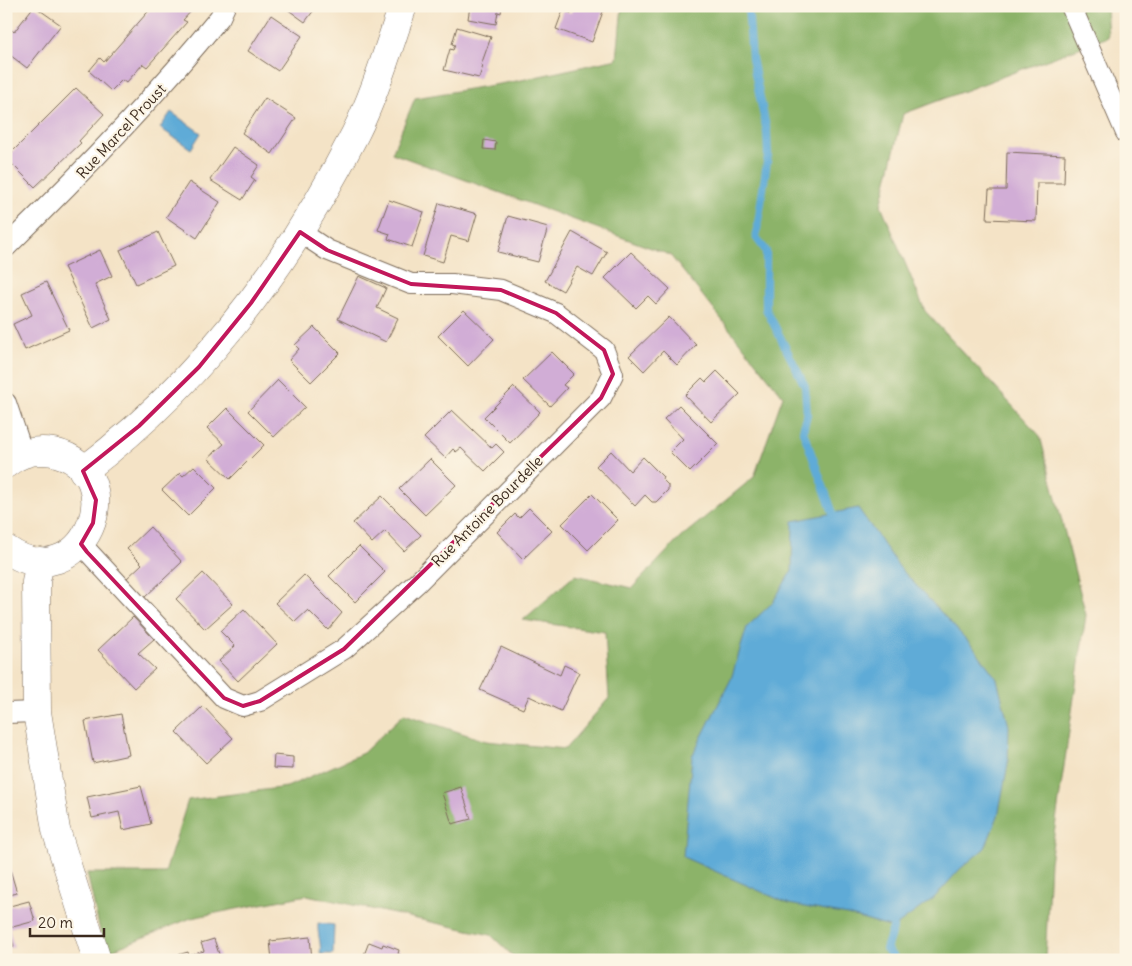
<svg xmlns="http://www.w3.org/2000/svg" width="1132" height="966" font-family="Delius,sans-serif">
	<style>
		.forest { fill: #8cb369; stroke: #646e44 }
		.water { fill: #5eabd7; stroke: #4c6a7a }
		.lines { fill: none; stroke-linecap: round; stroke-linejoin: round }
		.stream { stroke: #5eabd7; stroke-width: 8 }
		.building { fill: #d1add6 }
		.street-casing { stroke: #7c6b59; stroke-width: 22 }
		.secondary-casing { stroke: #7c6b59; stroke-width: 29 }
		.street { stroke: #fff; stroke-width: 20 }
		.secondary { stroke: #fff; stroke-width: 28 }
		.marked { fill: none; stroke: #c2185b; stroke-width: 4; stroke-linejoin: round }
		.labels { text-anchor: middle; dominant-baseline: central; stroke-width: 4.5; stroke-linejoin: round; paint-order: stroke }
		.street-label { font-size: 15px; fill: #3b2a1e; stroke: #fcf5e5 }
	</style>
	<rect width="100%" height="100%" fill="#fcf5e5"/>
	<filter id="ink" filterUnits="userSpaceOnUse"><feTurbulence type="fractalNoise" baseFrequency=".02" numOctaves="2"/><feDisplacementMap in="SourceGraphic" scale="10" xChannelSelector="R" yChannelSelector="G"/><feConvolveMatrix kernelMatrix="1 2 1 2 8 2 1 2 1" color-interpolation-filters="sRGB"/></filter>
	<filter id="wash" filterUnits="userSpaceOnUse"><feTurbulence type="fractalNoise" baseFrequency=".0096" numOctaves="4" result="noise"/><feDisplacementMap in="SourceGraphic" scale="20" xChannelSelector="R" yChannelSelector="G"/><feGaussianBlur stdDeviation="1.12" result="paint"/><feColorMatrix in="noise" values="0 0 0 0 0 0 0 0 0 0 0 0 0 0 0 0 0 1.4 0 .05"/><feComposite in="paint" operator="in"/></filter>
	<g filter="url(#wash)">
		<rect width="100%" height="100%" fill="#f4e3c6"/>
		<polygon class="forest" points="622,6 1106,6 1108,37 903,114 881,205 925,311 1040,436 1086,615 1050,862 1045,960 517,960 491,935 307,895 191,918 105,953 87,873 165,873 188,800 287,787 363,753 404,714 486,741 565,749 609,698 605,632 523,620 575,575 632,588 680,538 754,477 783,396 670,255 392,153 415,98 517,81 617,59"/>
		<g class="water">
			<polygon points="171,112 201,133 191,149 160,128"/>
			<polygon points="858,508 900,568 975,649 997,679 1009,726 1008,764 998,816 985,848 960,869 934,898 893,928 847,915 789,904 683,857 692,756 731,679 747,627 773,602 792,570 793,521"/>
			<path d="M318 923 334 925 333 954H320C322 943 317 935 318 923Z"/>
		</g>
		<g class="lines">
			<g class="stream">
				<polyline points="748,6 752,58 767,132 768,155 756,237 766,251 766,309 805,386 807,414 803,431 833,513"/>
				<polyline points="893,928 886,949 896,960"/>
			</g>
		</g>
		<g id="blocks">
			<g class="building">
				<polygon points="34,6 61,25 27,68 6,52 6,29 8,27 14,32"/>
				<polygon points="153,6 194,8 183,20 187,22 147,67 143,64 126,83 122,80 111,91 89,71 100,58 104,62"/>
				<polygon points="283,6 317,6 305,22"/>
				<polygon points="470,6 502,6 501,13 498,12 496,24 468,19"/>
				<polygon points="573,6 605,6 592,42 556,29 563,10 571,13"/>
				<polygon points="271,15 302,36 278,71 248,51"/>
				<polygon points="457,27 491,37 481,65 483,66 479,78 444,70 450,49 453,50 455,45 452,44"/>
				<polygon points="76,88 104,114 79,141 81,143 35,187 6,158"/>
				<polygon points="265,98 296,118 272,154 242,133"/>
				<polygon points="484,140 496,142 495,150 483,149"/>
				<polygon points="233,147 259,165 251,177 255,180 242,200 210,180"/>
				<polygon points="1007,152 1065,155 1064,183 1037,183 1036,221 987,219 989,190 1006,190"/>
				<polygon points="189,182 220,202 197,238 166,217"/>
				<polygon points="389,200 424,212 412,247 388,239 390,234 378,230"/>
				<polygon points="439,203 477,214 469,241 451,236 443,262 423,256"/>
				<polygon points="6,205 12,211 6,217"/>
				<polygon points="508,216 548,227 538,262 498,252"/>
				<polygon points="158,232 174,266 136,284 120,250"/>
				<polygon points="572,232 607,252 593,276 577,267 563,291 545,281"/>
				<polygon points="100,250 112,276 95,284 111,319 93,328 64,267"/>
				<polygon points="631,252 670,289 656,304 648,296 636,308 605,278"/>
				<polygon points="359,276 386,288 377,308 398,318 386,342 338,319"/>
				<polygon points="46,282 69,330 25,350 13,324 32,315 22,293"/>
				<polygon points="464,310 494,339 468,366 438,336"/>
				<polygon points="669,317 696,345 677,365 663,351 644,371 629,356"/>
				<polygon points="314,327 340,353 311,382 289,360 299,349 295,345"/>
				<polygon points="552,352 574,374 563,385 567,388 550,406 523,380"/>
				<polygon points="717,371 740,394 711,422 685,395 702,378 706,382"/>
				<polygon points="278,380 305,407 274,437 248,411"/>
				<polygon points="514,387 540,412 510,443 484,417"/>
				<polygon points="679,405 718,444 690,472 670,452 683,439 664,419"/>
				<polygon points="227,408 264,445 230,479 208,458 224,444 207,428"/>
				<polygon points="452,410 492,448 496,444 504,452 485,471 461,448 456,452 453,449 445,458 424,438"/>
				<polygon points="611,451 630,471 643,457 663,477 662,479 668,485 668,490 656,502 652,502 645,495 635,506 596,466"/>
				<polygon points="430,459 456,485 425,515 399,489"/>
				<polygon points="194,466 216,488 188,516 162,490 180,473 183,476"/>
				<polygon points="592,494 618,520 588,550 562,524"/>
				<polygon points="382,496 421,535 404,551 385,531 372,543 353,523"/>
				<polygon points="529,508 552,531 523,559 497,532 515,514 519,518"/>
				<polygon points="150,527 182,562 144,598 126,579 142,564 127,549"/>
				<polygon points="359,546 385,572 355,602 329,576"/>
				<polygon points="203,573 233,604 205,629 176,599"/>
				<polygon points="304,575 342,613 328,630 308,610 295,622 275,603"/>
				<polygon points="244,609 277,644 238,681 219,661 235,646 220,631"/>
				<polygon points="133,617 154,639 138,653 155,669 134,688 98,650"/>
				<polygon points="501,647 560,675 564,665 579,672 561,711 529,696 523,709 480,690"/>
				<polygon points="203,706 233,738 206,763 176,732"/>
				<polygon points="121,714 129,755 93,763 85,721"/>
				<polygon points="274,755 293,757 293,769 273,768"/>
				<polygon points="141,786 151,824 123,830 119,812 92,818 87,797"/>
				<polygon points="461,787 471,819 452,824 442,793"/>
				<polygon points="6,856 17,893 6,896"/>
				<polygon points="29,901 35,921 9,928 14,947 6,949 6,907"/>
				<polygon points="310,937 312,960 272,960 270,941"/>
				<polygon points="214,939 221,960 172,960 171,957 188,952 189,956 204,951 201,943"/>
				<polygon points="369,942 382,947 383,944 399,950 398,954 412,960 362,960"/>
			</g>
		</g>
	</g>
	<g filter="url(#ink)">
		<use href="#blocks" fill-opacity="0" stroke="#7c6b59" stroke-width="1"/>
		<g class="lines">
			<defs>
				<g id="street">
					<polyline points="1071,6 1126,133"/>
					<path d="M6 247C82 173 154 98 220 17L225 6"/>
					<polyline points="6,403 23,454"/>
					<polyline points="81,544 224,698 243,706 260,701 344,649 418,582 601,398 613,374 604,350 556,313 501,290 452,284 411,284 327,250 300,232"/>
					<polyline points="6,713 37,712"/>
				</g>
				<g id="secondary">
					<path d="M6 464C19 453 36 449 53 452 137 471 82 603 6 549"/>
					<path d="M83 471C200 383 289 264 355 134 375 94 388 49 403 6"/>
					<polyline points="40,561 36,582 37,712 56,830 97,960"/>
				</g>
			</defs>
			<use href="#street" class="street-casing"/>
			<use href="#secondary" class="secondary-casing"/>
			<use href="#street" class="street"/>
			<use href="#secondary" class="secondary"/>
		</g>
	</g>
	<path class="marked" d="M300 232 327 250 411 284 501 290 556 313 604 350 613 374 601 398 344 649 260 701 243 706 224 698 87 552 81 544 93 523 96 500 83 471 139 426 199 367 251 303Z"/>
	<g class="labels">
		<g class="street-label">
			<text transform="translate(121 131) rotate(-47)">Rue Marcel Proust</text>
			<text transform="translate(487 511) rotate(-45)">Rue Antoine Bourdelle</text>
		</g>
	</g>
	<rect width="1132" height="966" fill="none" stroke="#fcf5e5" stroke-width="25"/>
	<path d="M30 928v8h74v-8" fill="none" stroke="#3b2a1e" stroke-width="2.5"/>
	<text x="38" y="928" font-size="15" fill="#3b2a1e" stroke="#fcf5e5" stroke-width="4" paint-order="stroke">20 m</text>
</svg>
